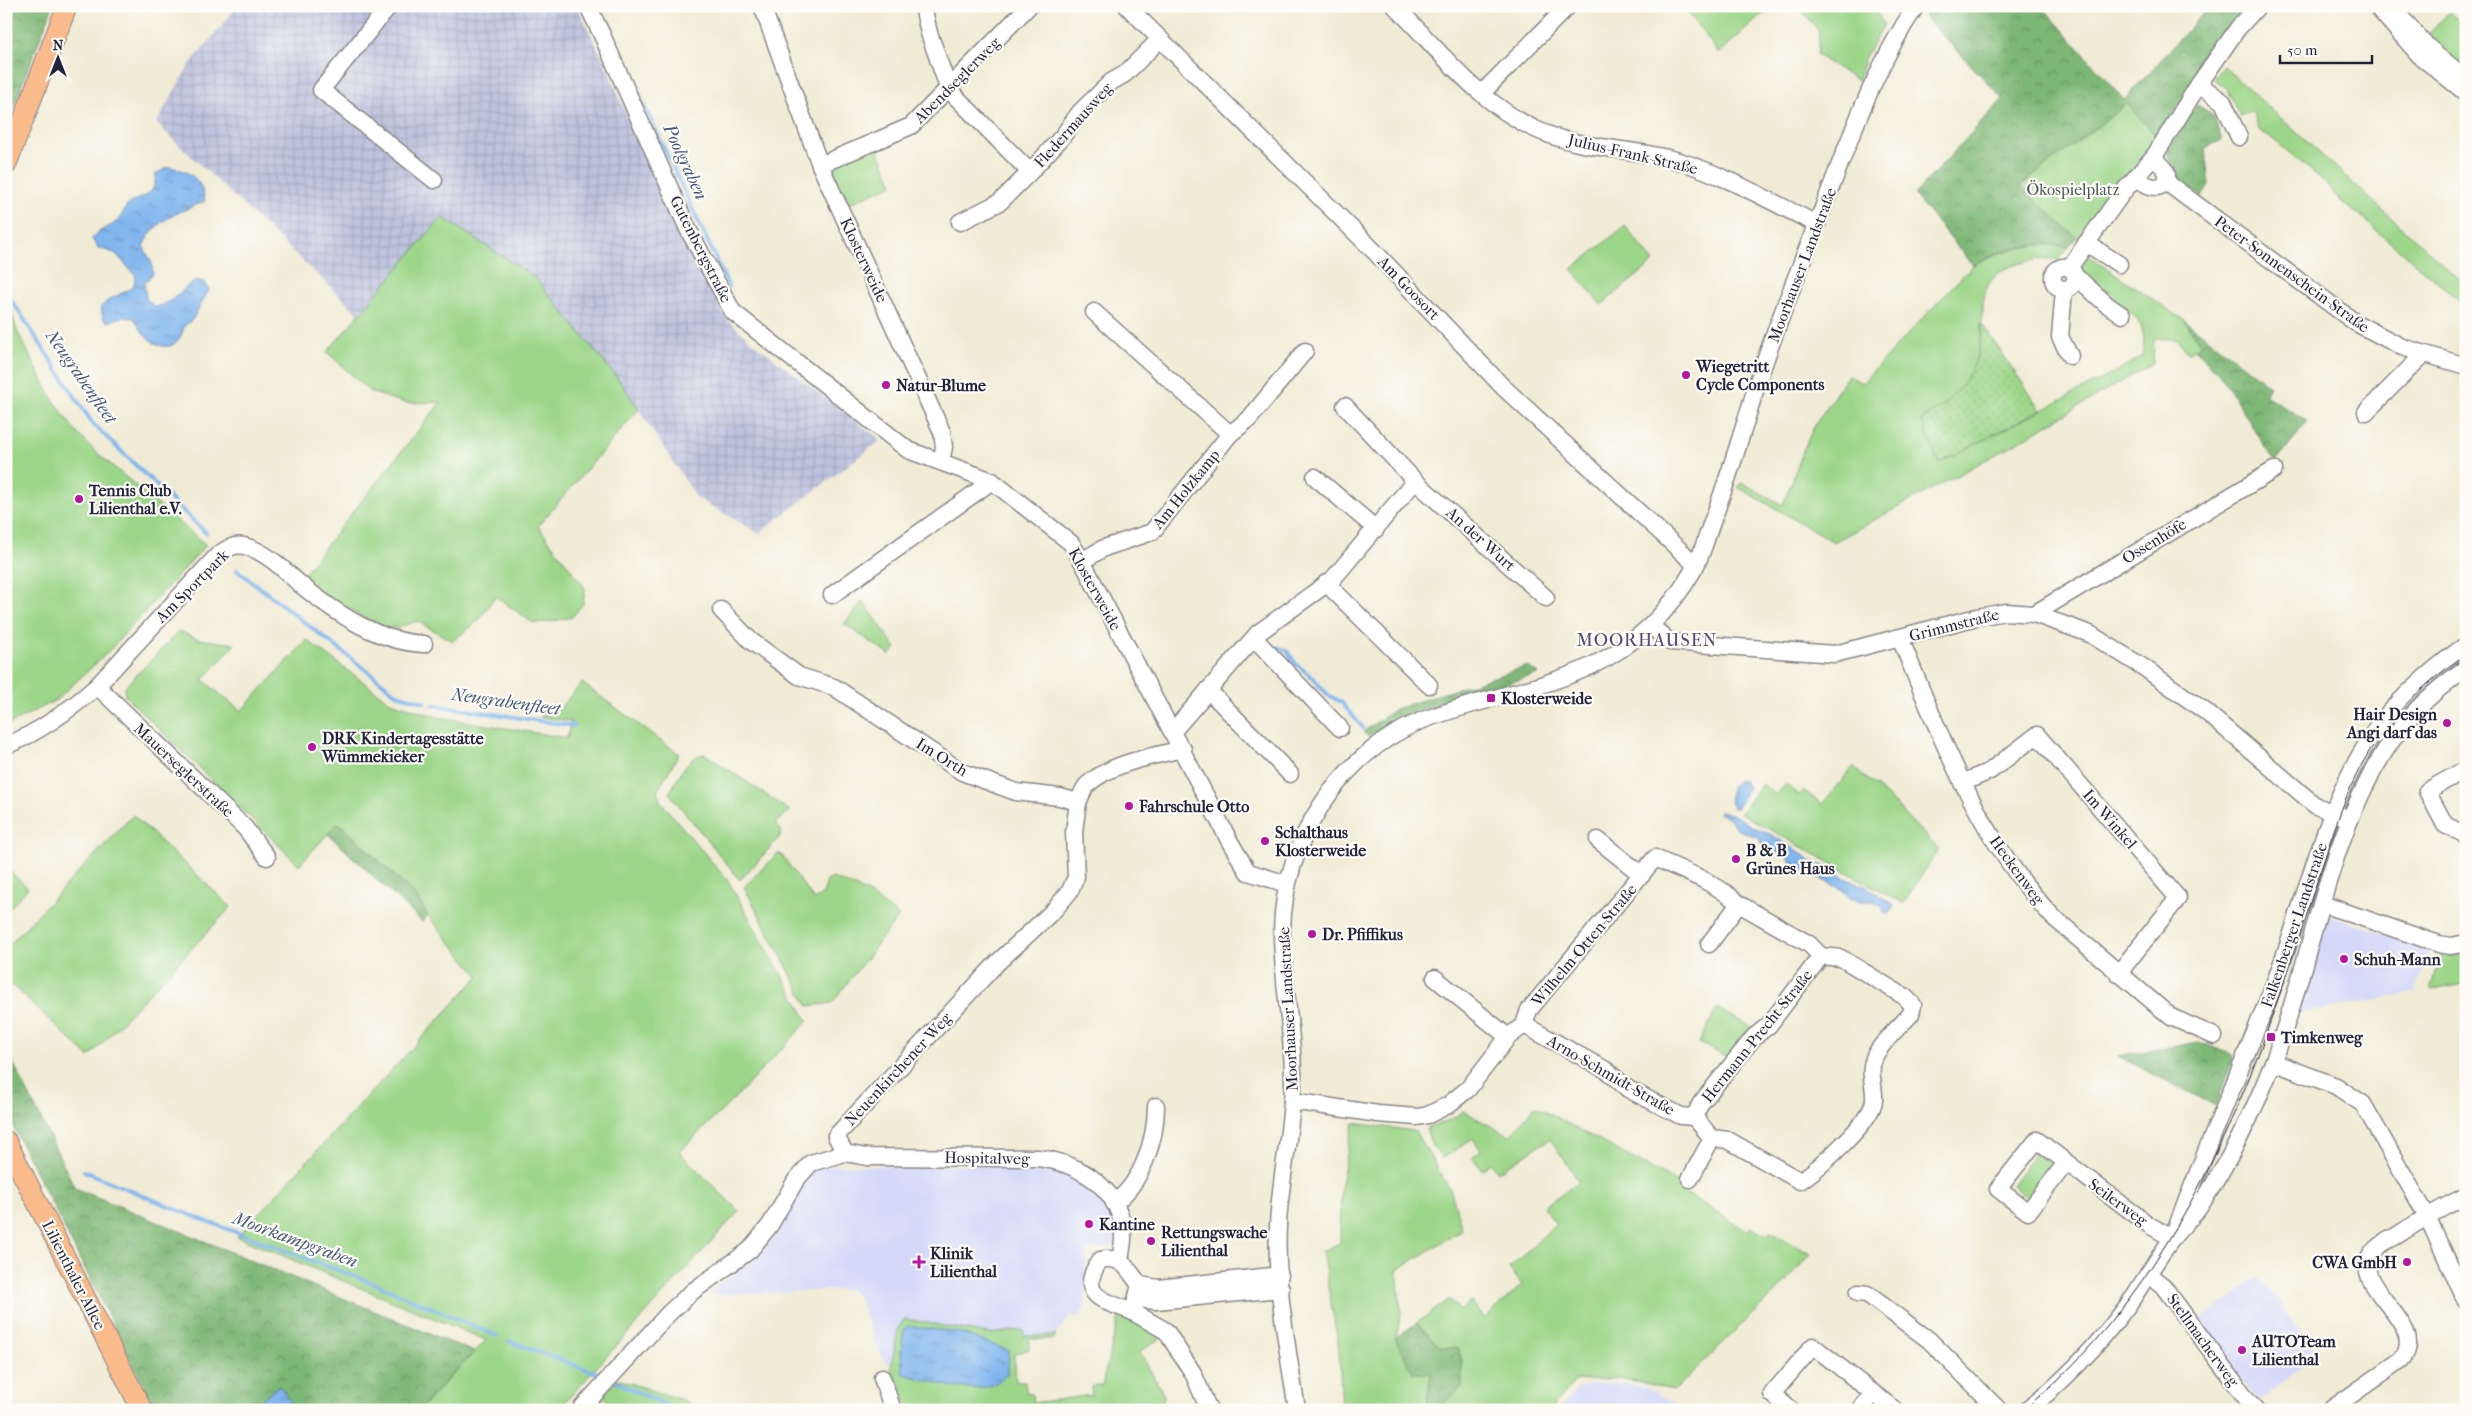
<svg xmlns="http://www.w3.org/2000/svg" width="2472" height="1416" font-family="'IM FELL French Canon',serif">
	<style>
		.built { fill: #d4d8f9 }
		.industrial { fill: url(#industrial-grid) }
		.green { fill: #9cd689; stroke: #5f7c62 }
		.forest { fill: url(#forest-crowns); stroke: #506c58 }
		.garden { fill: url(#garden-dots); stroke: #5f7c62 }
		.water { fill: url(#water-ripples); stroke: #516c94 }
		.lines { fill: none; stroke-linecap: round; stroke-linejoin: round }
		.stream { stroke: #80b5ee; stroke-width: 4 }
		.minor-casing { stroke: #898688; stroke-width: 19 }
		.major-casing { stroke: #898688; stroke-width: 22 }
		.minor { stroke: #fff; stroke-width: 16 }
		.major { stroke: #fabb8c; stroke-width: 20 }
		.tram { stroke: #22223b; stroke-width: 1 }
		.poi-dot { fill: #b5179e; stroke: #fdfcf7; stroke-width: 2 }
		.labels { text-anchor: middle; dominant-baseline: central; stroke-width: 4.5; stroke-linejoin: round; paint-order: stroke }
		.street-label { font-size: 16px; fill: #22223b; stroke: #fdfcf7 }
		.park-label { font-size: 16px; fill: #475852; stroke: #fdfcf7 }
		.poi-label { font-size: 16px; font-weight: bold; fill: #22223b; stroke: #fdfcf7; text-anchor: start }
		.water-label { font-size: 18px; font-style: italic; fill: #43557a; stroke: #fdfcf7 }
		.neighbourhood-label { font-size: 18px; letter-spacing: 1px; fill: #554b74; stroke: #fdfcf7 }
	</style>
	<defs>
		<pattern id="industrial-grid" width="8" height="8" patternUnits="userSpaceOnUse" patternTransform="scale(1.25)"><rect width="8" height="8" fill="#bdc3de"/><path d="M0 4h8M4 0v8" fill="none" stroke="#a2a7bf"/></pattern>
		<pattern id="forest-crowns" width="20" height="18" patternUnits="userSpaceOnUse" patternTransform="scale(1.25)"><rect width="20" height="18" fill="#7db775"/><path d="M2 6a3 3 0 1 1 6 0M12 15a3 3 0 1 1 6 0" fill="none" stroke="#669461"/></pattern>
		<pattern id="garden-dots" width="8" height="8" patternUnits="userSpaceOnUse" patternTransform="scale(1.25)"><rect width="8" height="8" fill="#9cd689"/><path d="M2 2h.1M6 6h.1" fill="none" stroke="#86b777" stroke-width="1.8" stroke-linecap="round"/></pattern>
		<pattern id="water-ripples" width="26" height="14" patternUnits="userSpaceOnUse" patternTransform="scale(1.25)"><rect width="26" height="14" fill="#80b5ee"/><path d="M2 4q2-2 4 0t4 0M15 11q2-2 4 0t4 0" fill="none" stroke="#6893c2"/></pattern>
	</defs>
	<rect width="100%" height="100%" fill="#fdfcf7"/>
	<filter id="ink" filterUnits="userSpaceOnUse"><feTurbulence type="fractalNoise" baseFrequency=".02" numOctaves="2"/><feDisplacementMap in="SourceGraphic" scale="10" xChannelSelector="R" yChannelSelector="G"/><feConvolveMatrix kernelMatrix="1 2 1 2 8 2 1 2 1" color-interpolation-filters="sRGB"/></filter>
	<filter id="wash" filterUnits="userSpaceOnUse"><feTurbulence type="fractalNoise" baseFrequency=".0096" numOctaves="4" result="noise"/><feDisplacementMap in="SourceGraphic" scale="20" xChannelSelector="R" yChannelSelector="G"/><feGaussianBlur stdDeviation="1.12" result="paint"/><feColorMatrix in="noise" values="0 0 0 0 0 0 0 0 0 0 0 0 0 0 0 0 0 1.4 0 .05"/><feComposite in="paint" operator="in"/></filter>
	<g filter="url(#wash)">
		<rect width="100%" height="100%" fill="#f0ebd4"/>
		<g class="built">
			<polygon points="2322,913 2430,949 2415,993 2285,1015"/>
			<polygon points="1054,1165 1090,1182 1114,1213 1116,1244 1103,1249 1086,1249 1086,1300 1082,1313 1078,1318 1070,1315 1056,1335 1023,1336 1023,1330 989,1334 905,1319 898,1328 891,1368 879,1352 859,1298 850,1289 716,1295 709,1292 759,1256 776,1235 802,1186 817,1166"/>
			<polygon points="2259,1277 2318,1354 2257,1402 2196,1323"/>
			<polygon points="1593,1383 1629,1384 1649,1389 1678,1406 1674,1410 1559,1410 1578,1388"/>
		</g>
		<polygon class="industrial" points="238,6 577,6 603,59 634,132 675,220 727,319 751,341 881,440 759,533 697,498 619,380 535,278 442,217 359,314 156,123 190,64"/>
		<g class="green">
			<polygon points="1683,6 1772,6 1719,53"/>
			<polygon points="1798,6 1874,6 1884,25 1864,59 1858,81 1817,55 1819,31"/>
			<polygon points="2449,12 2466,27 2466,57 2460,64 2428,35"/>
			<path d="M2223 66 2466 285V306L2378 232C2365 216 2332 200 2326 183L2269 136 2259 131 2253 111 2240 116 2226 88 2213 79Z"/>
			<polygon points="2127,103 2158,138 2077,238 2019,187"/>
			<polygon points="876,145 893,184 848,204 831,164"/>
			<polygon points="442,217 535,278 619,380 639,409 538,526 585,588 583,604 572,617 549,622 533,623 495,596 480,619 453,641 417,621 397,628 388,629 342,607 301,577 441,402 405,403 370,392 327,352"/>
			<polygon points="1625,226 1654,262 1601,305 1572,269"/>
			<path d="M2052 244 2069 247 2059 260C2045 257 2032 260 2018 264 1981 275 1983 298 1981 330 1981 343 1977 358 1972 371 1963 393 1941 408 1921 420L1939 463 2116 372 2142 356C2155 299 2093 306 2078 263L2084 253 2184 320 2201 345 2188 353 2178 340 2154 338 2153 363 2015 444 1834 542 1738 487 1742 483 1783 505 1804 448 1815 425 1848 375 1862 383 1973 265C1999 251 2022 246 2052 244Z"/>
			<polygon points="6,293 17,331 50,395 76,432 96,452 206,545 106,654 56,700 6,726"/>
			<polygon points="863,601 896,648 890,655 844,624"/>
			<polygon points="179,631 198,639 235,644 203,680 241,711 307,640 390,702 438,717 567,738 571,721 540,717 560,708 582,683 679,754 657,791 660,801 728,881 808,1021 737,1096 679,1152 739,1211 558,1410 419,1410 486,1340 237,1237 479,976 428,916 416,896 338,823 299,865 125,696 124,688"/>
			<path d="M705 754 790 811 775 823 782 832 779 838 740 880 669 793C678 779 686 756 705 754Z"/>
			<polygon points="1853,767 1886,795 1939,850 1903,903 1740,813 1762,784 1776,795 1786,784 1798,795 1803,790 1822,804"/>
			<polygon points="133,815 231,907 89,1057 6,979 6,948"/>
			<polygon points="777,854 781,854 814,900 823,894 827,881 833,878 866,892 899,916 832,1003 808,1006 744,887"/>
			<polygon points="6,868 28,888 7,911 6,910"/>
			<polygon points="2462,952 2466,958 2466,984 2431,990 2441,953 2451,955"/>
			<polygon points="1717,1008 1753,1028 1731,1059 1699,1043"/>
			<path d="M1535 1106 1684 1186 1681 1190 1747 1231 1750 1227 1767 1236 1770 1232 1811 1254 1773 1295 1673 1391C1636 1379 1613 1375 1574 1382L1550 1410H1342L1339 1348 1322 1251 1340 1243 1341 1184 1353 1123 1415 1131 1451 1191 1462 1230 1397 1270 1401 1313 1396 1338 1450 1299 1460 1311 1471 1302 1485 1318 1522 1285 1509 1268 1556 1224 1543 1207 1579 1181 1550 1139 1498 1172 1491 1163 1482 1170 1472 1157 1481 1150 1473 1139 1442 1158 1432 1146 1426 1129 1452 1119 1463 1111 1510 1136Z"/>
			<polygon points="2039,1148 2058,1162 2029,1200 2012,1185"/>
			<polygon points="1120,1313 1151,1328 1160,1339 1140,1352 1165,1397 1162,1400 1167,1410 910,1410 891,1368 898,1328 905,1319 989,1334 1023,1330 1024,1336 1056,1335 1054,1339 1029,1339 1029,1349 1014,1354 1016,1382 1025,1382 1026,1392 1032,1394 1033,1403 1092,1395 1091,1387 1095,1385 1102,1385"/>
			<polygon points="617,1379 682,1400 700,1410 622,1410 602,1397"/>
		</g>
		<g class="forest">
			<polygon points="6,6 53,6 6,125"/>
			<path d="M1931 6H2042L2124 100 2210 6H2246L2158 138 2127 104 2020 186 2077 238 2069 247C2034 241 2004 248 1973 265L1914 195 2003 99 1924 16Z"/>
			<polygon points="2197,105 2212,114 2222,140 2205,148 2209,185 2201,197 2180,181 2167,152"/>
			<polygon points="2184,320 2270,386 2265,395 2308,421 2276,461 2266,449 2226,383 2196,349 2201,345"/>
			<polygon points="1528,666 1538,674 1404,715 1368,736 1363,732 1395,709"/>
			<polygon points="339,823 416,896 428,916 422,922 328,834"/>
			<polygon points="2199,1042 2231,1054 2233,1057 2216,1106 2118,1056"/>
			<polygon points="6,1048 75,1188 474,1352 419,1410 296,1410 282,1389 277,1387 262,1406 263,1410 156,1410 6,1113"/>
			<polygon points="1417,1323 1440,1347 1459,1349 1462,1362 1462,1387 1444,1403 1427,1402 1431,1373 1413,1373 1395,1338"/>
		</g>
		<path class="garden" d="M1981 323 2041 410 1939 463 1921 420C1957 399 1983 367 1981 323Z"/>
		<g class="water">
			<path d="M168 167C190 170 201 179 205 201 179 213 156 218 143 246L152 264 153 274 144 283 146 298 154 307C177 302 178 291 196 280L205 282 209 290 192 320 184 326C180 347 165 353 148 338 142 333 138 324 134 318L121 317 108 322 103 318 101 307 107 301 133 287 136 276 115 253 98 248 92 239C99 228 112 228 119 219 124 213 124 207 130 203 146 194 155 196 156 174Z"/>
			<path d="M1741 779 1748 787C1747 794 1740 800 1737 808H1733C1727 797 1728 785 1741 779Z"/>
			<polygon points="1720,811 1734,815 1753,827 1770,834 1800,852 1810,861 1833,869 1842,877 1867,887 1894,905 1888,914 1883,911 1883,906 1873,901 1860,901 1850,898 1841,889 1792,864 1787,857 1764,845 1757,837 1736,829 1730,818 1718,813"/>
			<path d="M909 1326 962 1333 1009 1351 1008 1373C1003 1377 997 1383 992 1385 965 1395 929 1380 903 1374L901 1351 904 1328Z"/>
			<polygon points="279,1386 282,1389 296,1410 263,1410 263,1398"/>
		</g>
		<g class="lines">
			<g class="stream">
				<polyline points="610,33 729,287"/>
				<polyline points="6,292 93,424 206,533"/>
				<polyline points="237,570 397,694 424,702"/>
				<polyline points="1278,647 1287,651 1296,664 1312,677 1328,695 1341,702 1363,728"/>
				<polyline points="434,705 574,726"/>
				<polyline points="84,1171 190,1215 383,1287 497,1336"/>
				<polyline points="509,1341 599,1374"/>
				<polyline points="614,1381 676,1410"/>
			</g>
		</g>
	</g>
	<g filter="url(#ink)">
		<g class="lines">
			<defs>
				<g id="minor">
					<polyline points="389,6 321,90 434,180"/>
					<polyline points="588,6 602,35 688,229 733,312 908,450 992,481 1071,543 1082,561 1230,842 1248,872 1287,884"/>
					<polyline points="762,6 820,165 942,432 944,447 941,462"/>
					<polyline points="923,6 929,33 949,90 1030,172 1062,137 1080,112 1111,82 1125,74 1160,39"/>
					<polyline points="1127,6 1373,250 1503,387 1696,565"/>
					<path d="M1395 6C1438 49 1479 103 1535 129 1582 151 1634 147 1682 162 1729 177 1773 203 1817 224"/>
					<polyline points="2376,6 2420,56 2466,93"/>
					<polyline points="2391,6 2429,48 2466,79"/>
					<polyline points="2199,84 2223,102 2239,137"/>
					<polyline points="1482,93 1568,6"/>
					<polyline points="820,165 911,126 1029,6"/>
					<path d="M2136 178C2146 185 2157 192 2166 182 2170 170 2162 165 2153 159"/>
					<polyline points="2166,182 2356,323 2402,347 2466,366"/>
					<polyline points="960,222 1000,202 1030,172"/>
					<polyline points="2086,243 2119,264"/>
					<circle cx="2064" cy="278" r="11"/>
					<polyline points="2069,268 2123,192 2155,155 2199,84 2238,28 2258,6"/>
					<polyline points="2076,280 2080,280 2106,304 2122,315"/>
					<polyline points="2064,290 2060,337 2070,356"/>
					<polyline points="1345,406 1415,481"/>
					<polyline points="2366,412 2424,354"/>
					<polyline points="1230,434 1249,419 1305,351"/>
					<polyline points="1315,477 1376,529"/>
					<polyline points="1082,561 1104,548 1152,532 1230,434 1094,312"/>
					<polyline points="1326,583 1429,685"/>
					<polyline points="832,595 992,481"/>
					<path d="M721 610 751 641 799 676 834 687 962 772 1016 792 1060 797 1078 802C1081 797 1083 789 1087 785 1110 763 1153 756 1183 749"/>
					<polyline points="2034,614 2274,470"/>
					<polyline points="1651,626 1670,642 1835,654 1977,617 2006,612 2034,614 2090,634 2143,667 2206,712 2316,806 2350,819"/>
					<polyline points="1254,638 1340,728"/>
					<path d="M1900 638C1941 737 1978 838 2053 917L2171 1017 2214 1036"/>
					<polyline points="97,686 245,828 267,857"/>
					<polyline points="1208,690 1290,774"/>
					<polyline points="1173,731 1258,633 1332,580 1415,481 1546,598"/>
					<path d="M6 746C41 731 69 711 97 686L217 556C226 549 233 544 244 546 266 551 285 571 301 585 336 613 378 642 424 644"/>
					<polyline points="2466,769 2427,791 2445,825 2466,835"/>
					<polyline points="1962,783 1990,771 2037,735 2178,898 2118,974"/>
					<polyline points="1598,840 1642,875"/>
					<polyline points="2322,904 2439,944 2451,946 2466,943"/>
					<polyline points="1709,944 1739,904"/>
					<polyline points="1435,978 1508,1037"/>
					<polyline points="2273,1062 2336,1086 2363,1104 2427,1216 2466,1301"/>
					<path d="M1292 1101 1378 1114 1417 1117 1428 1115 1448 1105 1468 1089 1508 1037 1524 1025 1529 1010 1655 858C1683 871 1716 882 1739 904L1809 944 1821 956 1841 958 1905 997 1913 1005 1911 1014C1901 1025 1879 1045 1874 1058 1868 1073 1875 1085 1874 1100 1873 1121 1818 1169 1800 1181L1728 1140 1712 1138 1694 1117 1681 1116 1628 1089 1606 1070 1524 1025"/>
					<polyline points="1694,1117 1701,1103 1754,1037 1769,1025 1821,956"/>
					<path d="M845 1153 867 1157 1038 1158C1080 1163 1124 1190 1123 1238 1123 1245 1121 1253 1120 1261"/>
					<polyline points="2066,1163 2028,1212 1998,1189 2037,1140 2149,1225 2172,1238"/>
					<polyline points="1690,1179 1712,1138"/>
					<path d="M1114 1203C1142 1183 1156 1140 1156 1106"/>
					<path d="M2176 1229C2207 1145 2244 1063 2276 979 2307 898 2324 807 2373 734 2398 698 2431 670 2466 645"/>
					<polyline points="2148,1274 2163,1286 2255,1410"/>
					<path d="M1140 1285 1133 1312C1104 1301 1076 1296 1100 1260 1123 1255 1127 1269 1140 1285L1158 1288 1280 1275"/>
					<polyline points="1858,1293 1867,1294 1929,1340 1999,1410"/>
					<polyline points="1138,1299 1156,1301 1281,1289"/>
					<polyline points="1133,1312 1166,1331 1193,1373 1209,1410"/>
					<polyline points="882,1378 893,1410"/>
					<polyline points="580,1410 669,1313 693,1291 750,1250 770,1225 796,1180 811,1163 845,1153 836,1136 996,964 1054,910 1070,891 1076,877 1074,832 1078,802"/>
					<path d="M1297 1410C1288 1350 1275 1286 1278 1226 1280 1178 1292 1131 1293 1083 1294 1033 1282 983 1282 932 1283 842 1339 754 1423 720 1478 699 1538 691 1591 666 1635 646 1670 611 1694 569 1702 555 1706 538 1712 522 1728 480 1741 437 1754 394 1773 333 1798 273 1821 213 1849 142 1873 70 1916 6"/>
					<polyline points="1791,1410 1772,1394 1813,1346 1895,1410"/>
					<polyline points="1860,1410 1873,1393"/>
					<path d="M2027 1410C2066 1380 2099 1344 2128 1305 2143 1283 2156 1260 2172 1239 2179 1228 2190 1220 2198 1209 2229 1162 2254 1112 2274 1060 2314 952 2330 820 2401 728 2419 704 2442 685 2466 668"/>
					<path d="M2330 1410 2401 1360C2433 1324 2343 1285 2374 1251 2379 1244 2389 1240 2396 1236 2419 1221 2441 1208 2466 1196"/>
				</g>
				<g id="major">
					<polyline points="6,165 67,6"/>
					<polyline points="6,1141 142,1410"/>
				</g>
			</defs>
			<use href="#minor" class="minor-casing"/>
			<use href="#major" class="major-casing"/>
			<use href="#minor" class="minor"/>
			<use href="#major" class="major"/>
			<path class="tram" d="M2023 1410C2139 1318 2216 1171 2266 1034 2285 980 2302 926 2320 872 2334 831 2346 789 2369 752 2393 712 2428 681 2466 654"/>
		</g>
	</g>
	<g class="poi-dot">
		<circle cx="1686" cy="375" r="5"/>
		<circle cx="886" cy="385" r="5"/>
		<circle cx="79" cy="499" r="5"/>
		<rect x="1486" y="693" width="10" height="10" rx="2.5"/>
		<circle cx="2447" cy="723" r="5"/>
		<circle cx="312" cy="747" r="5"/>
		<circle cx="1129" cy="806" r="5"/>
		<circle cx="1265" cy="841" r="5"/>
		<circle cx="1736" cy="859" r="5"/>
		<circle cx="1312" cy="934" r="5"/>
		<circle cx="2344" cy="959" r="5"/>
		<rect x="2266" y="1032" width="10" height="10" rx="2.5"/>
		<circle cx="1089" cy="1224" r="5"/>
		<circle cx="1151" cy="1241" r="5"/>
		<path d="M916.5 1254.5h5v5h5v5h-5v5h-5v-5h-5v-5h5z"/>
		<circle cx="2407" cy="1262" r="5"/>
		<circle cx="2242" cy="1350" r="5"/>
	</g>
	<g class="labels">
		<g class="street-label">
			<text transform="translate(957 80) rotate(-45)">Abendseglerweg</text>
			<text transform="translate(1073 125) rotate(-48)">Fledermausweg</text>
			<text transform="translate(1633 154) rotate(13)">Julius-Frank-Straße</text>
			<text transform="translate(701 249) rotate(63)">Gutenbergstraße</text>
			<text transform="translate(864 260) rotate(65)">Klosterweide</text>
			<text transform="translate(1802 265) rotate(-69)">Moorhauser Landstraße</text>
			<text transform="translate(2292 274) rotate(36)">Peter-Sonnenschein-Straße</text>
			<text transform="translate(1409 288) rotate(46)">Am Goosort</text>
			<text transform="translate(1186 489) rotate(-51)">Am Holzkamp</text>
			<text transform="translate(1481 539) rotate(42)">An der Wurt</text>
			<text transform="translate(2154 541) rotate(-31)">Ossenhöfe</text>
			<text transform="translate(192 586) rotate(-45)">Am Sportpark</text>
			<text transform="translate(1095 589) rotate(61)">Klosterweide</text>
			<text transform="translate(1954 625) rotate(-14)">Grimmstraße</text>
			<text transform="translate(942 757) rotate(32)">Im Orth</text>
			<text transform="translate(184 770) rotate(43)">Mauerseglerstraße</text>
			<text transform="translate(2110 819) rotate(49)">Im Winkel</text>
			<text transform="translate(2017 870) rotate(54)">Heckenweg</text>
			<text transform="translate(2294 925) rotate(-71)">Falkenberger Landstraße</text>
			<text transform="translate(1584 945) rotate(-50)">Wilhelm-Otten-Straße</text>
			<text transform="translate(1288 1009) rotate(-93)">Moorhauser Landstraße</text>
			<text transform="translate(1757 1036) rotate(-51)">Hermann-Precht-Straße</text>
			<text transform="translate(898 1069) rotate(-47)">Neuenkirchener Weg</text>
			<text transform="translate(1611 1075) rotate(30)">Arno-Schmidt-Straße</text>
			<text transform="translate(987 1158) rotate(1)">Hospitalweg</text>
			<text transform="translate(2118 1202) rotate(36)">Seilerweg</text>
			<text transform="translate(74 1275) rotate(63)">Lilienthaler Allee</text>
			<text transform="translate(2203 1340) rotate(54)">Stellmacherweg</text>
		</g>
		<g class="park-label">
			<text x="2073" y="189">Ökospielplatz</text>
		</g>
		<g class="poi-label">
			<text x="1696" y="366">Wiegetritt<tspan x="1696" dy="18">Cycle Components</tspan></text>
			<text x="896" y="385">Natur-Blume</text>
			<text x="89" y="490">Tennis Club<tspan x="89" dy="18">Lilienthal e.V.</tspan></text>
			<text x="1501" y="698">Klosterweide</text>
			<text x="2437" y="714" text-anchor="end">Hair Design<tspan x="2437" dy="18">Angi darf das</tspan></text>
			<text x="322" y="738">DRK Kindertagesstätte<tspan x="322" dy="18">Wümmekieker</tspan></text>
			<text x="1139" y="806">Fahrschule Otto</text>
			<text x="1275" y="832">Schalthaus<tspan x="1275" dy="18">Klosterweide</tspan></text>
			<text x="1746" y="850">B &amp; B<tspan x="1746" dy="18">Grünes Haus</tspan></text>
			<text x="1322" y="934">Dr. Pfiffikus</text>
			<text x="2354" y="959">Schuh-Mann</text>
			<text x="2281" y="1037">Timkenweg</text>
			<text x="1099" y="1224">Kantine</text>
			<text x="1161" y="1232">Rettungswache<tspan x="1161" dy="18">Lilienthal</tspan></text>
			<text x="930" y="1253">Klinik<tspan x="930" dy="18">Lilienthal</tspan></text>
			<text x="2397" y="1262" text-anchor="end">CWA GmbH</text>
			<text x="2252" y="1341">AUTOTeam<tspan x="2252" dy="18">Lilienthal</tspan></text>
		</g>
		<g class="water-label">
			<text transform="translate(685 162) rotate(65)">Poolgraben</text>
			<text transform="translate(81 377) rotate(55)">Neugrabenfleet</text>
			<text transform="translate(506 702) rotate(8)">Neugrabenfleet</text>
			<text transform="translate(295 1240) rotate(20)">Moorkampgraben</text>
		</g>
		<g class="neighbourhood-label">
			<text x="1647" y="640">MOORHAUSEN</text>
		</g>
	</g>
	<rect width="2472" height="1416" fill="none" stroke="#fdfcf7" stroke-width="25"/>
	<g transform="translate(58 58)" stroke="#fdfcf7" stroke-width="4" paint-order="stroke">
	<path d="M0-4L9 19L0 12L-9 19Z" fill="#22223b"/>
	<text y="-8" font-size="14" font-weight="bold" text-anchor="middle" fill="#22223b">N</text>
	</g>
	<path d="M2280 55v8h92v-8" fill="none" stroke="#22223b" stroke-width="2.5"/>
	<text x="2287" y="55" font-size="15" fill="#22223b" stroke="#fdfcf7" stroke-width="4" paint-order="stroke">50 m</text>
</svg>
